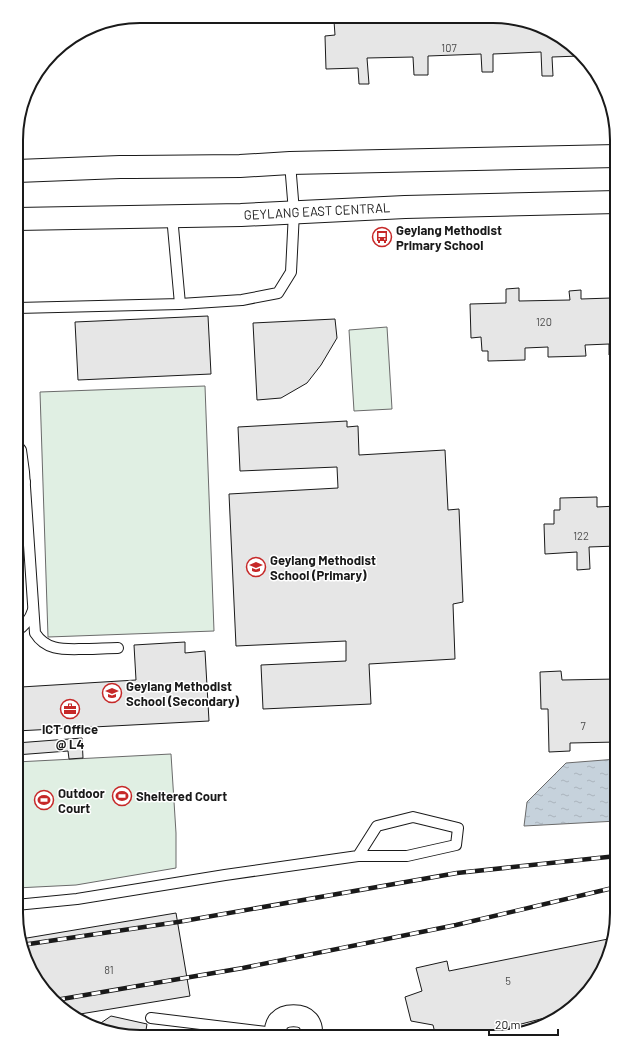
<svg xmlns="http://www.w3.org/2000/svg" width="633" height="1053" font-family="Barlow,sans-serif">
	<style>
		.green { fill: #e0efe3; stroke: #6a6a6a }
		.water { fill: url(#water-ripples); stroke: #6a6a6a }
		.building { fill: #e6e6e6; stroke: #1a1a1a }
		.lines { fill: none; stroke-linecap: round; stroke-linejoin: round }
		.service-casing { stroke: #1a1a1a; stroke-width: 12 }
		.minor-casing { stroke: #1a1a1a; stroke-width: 23 }
		.secondary-casing { stroke: #1a1a1a; stroke-width: 24 }
		.service { stroke: #fff; stroke-width: 10 }
		.minor { stroke: #fff; stroke-width: 21 }
		.secondary { stroke: #fff; stroke-width: 22 }
		.rail-casing { stroke: #1a1a1a; stroke-width: 4.5 }
		.rail { stroke: #fff; stroke-width: 3; stroke-dasharray: 9; stroke-linecap: butt }
		.labels { text-anchor: middle; dominant-baseline: central; stroke-width: 3; stroke-linejoin: round; paint-order: stroke }
		.number-label { font-size: 11px; fill: #4d4d4d }
		.street-label { font-size: 13px; fill: #1a1a1a; stroke: #fff }
		.poi-label { font-size: 13px; font-weight: bold; fill: #1a1a1a; stroke: #fff; text-anchor: start }
		.rim { fill: none; stroke: #1a1a1a; stroke-width: 2 }
	</style>
	<defs>
		<pattern id="water-ripples" width="26" height="14" patternUnits="userSpaceOnUse"><rect width="26" height="14" fill="#c6d2dc"/><path d="M2 4q2-2 4 0t4 0M15 11q2-2 4 0t4 0" fill="none" stroke="#aab4bc"/></pattern>
	</defs>
	<rect width="100%" height="100%" fill="#fff"/>
	<g class="green">
		<polygon points="387,327 392,409 354,411 349,330"/>
		<polygon points="205,386 214,631 48,637 40,392"/>
		<polygon points="171,754 176,833 176,868 76,885 16,888 16,762"/>
	</g>
	<polygon class="water" points="617,759 617,821 524,826 527,802 566,763"/>
	<g class="building">
		<polygon points="342,17 379,17 379,19 404,18 404,17 509,17 569,42 580,56 552,57 553,76 542,76 541,52 493,54 493,72 482,72 481,54 428,56 428,75 414,75 413,57 367,58 369,84 359,84 358,68 326,69 325,36 335,35 334,21 342,21"/>
		<polygon points="519,288 519,301 570,300 569,291 581,290 581,299 611,298 611,290 617,290 617,355 609,355 609,344 585,345 586,356 548,357 548,347 525,348 525,360 488,361 488,351 482,351 481,337 471,338 470,304 506,303 506,289"/>
		<polygon points="208,316 211,374 78,380 75,322"/>
		<polygon points="335,319 337,338 321,365 307,383 281,398 257,400 253,323"/>
		<polygon points="347,421 347,427 358,426 359,455 445,450 448,510 459,509 463,602 453,604 455,659 369,664 371,704 263,709 261,665 346,661 346,641 236,646 229,494 338,488 337,467 240,471 238,427"/>
		<polygon points="597,497 597,507 617,506 617,546 589,547 590,569 577,570 577,552 545,554 544,524 554,524 554,510 560,510 560,498"/>
		<polygon points="185,642 185,653 205,651 209,721 16,731 16,665 20,664 21,687 136,680 134,645"/>
		<polygon points="561,671 562,680 617,679 617,742 570,743 570,751 549,752 548,709 541,709 540,672"/>
		<polygon points="82,738 83,758 69,759 68,751 16,755 16,743"/>
		<polygon points="176,913 190,996 74,1015 64,1011 25,960 21,939"/>
		<polygon points="613,938 608,960 591,988 556,1015 471,1037 436,1037 433,1025 411,1021 405,997 422,991 416,968 447,961 449,971"/>
		<polygon points="111,1016 147,1024 145,1036 124,1036 98,1025"/>
	</g>
	<g class="lines">
		<defs>
			<g id="service">
				<polyline points="158,18 213,16"/>
				<polyline points="172,216 180,304"/>
				<polyline points="17,308 180,304 242,300 278,293 291,272 294,212 290,163"/>
				<path d="M17 445 21 450 24 472 35 633C47 652 66 649 86 649 97 649 107 648 118 648"/>
				<polyline points="17,496 21,490 25,482"/>
				<polyline points="17,509 23,515 26,523"/>
				<path d="M16 631C25 626 30 620 33 610"/>
				<polyline points="16,905 77,899 225,875 358,856 407,856 456,845 458,828 413,817 377,826 358,856"/>
				<polyline points="151,1018 275,1033"/>
			</g>
			<path id="minor" d="M275 1036C275 1032 276 1024 279 1021 285 1014 302 1014 308 1021 312 1026 312 1031 311 1036"/>
			<g id="secondary">
				<polyline points="17,171 120,167 134,167 240,166 290,163 617,156"/>
				<polyline points="17,219 241,215 405,207 617,202"/>
			</g>
		</defs>
		<use href="#service" class="service-casing"/>
		<use href="#minor" class="minor-casing"/>
		<use href="#secondary" class="secondary-casing"/>
		<use href="#service" class="service"/>
		<use href="#minor" class="minor"/>
		<use href="#secondary" class="secondary"/>
		<defs>
			<g id="rail">
				<polyline points="22,945 178,922 457,873 617,856"/>
				<polyline points="56,1000 243,968 456,925 617,887"/>
			</g>
		</defs>
		<use href="#rail" class="rail-casing"/>
		<use href="#rail" class="rail"/>
	</g>
	<defs>
		<symbol id="bus-ring" viewBox="-11 -11 22 22"><circle r="9.5" fill="#fff" stroke="#c62828" stroke-width="1.5"/><path d="M-5-6H5V4H4V6H2V4H-2V6H-4V4H-5ZM-3.5-4V0h7V-4ZM-3.5 1.2v1.5H-2V1.2ZM2 1.2v1.5H3.5V1.2Z" fill="#c62828"/></symbol>
		<symbol id="school-ring" viewBox="-11 -11 22 22"><circle r="9.5" fill="#fff" stroke="#c62828" stroke-width="1.5"/><path d="M0-5L7-2L0 1L-7-2ZM-4 1L0 2.5L4 1V4Q0 6-4 4Z" fill="#c62828"/></symbol>
		<symbol id="office-ring" viewBox="-11 -11 22 22"><circle r="9.5" fill="#fff" stroke="#c62828" stroke-width="1.5"/><path d="M-6-3h4V-5.5h4V-3h4V5H-6ZM-1-4.5V-3h2v-1.5ZM-6 0V1H6V0Z" fill="#c62828"/></symbol>
		<symbol id="stadium-ring" viewBox="-11 -11 22 22"><circle r="9.5" fill="#fff" stroke="#c62828" stroke-width="1.5"/><path d="M0-5a6.5 5 0 1 0 0 10a6.5 5 0 1 0 0-10ZM-3.5-1.8h7v3.6h-7Z" fill="#c62828"/></symbol>
	</defs>
	<g fill-rule="evenodd">
		<use href="#bus-ring" x="371" y="226" width="22" height="22"/>
		<use href="#school-ring" x="245" y="556" width="22" height="22"/>
		<use href="#school-ring" x="101" y="682" width="22" height="22"/>
		<use href="#office-ring" x="59" y="698" width="22" height="22"/>
		<use href="#stadium-ring" x="111" y="785" width="22" height="22"/>
		<use href="#stadium-ring" x="33" y="789" width="22" height="22"/>
	</g>
	<g class="labels">
		<g class="number-label">
			<text x="449" y="47">107</text>
			<text x="544" y="321">120</text>
			<text x="581" y="535">122</text>
			<text x="583" y="725">7</text>
			<text x="109" y="969">81</text>
			<text x="508" y="980">5</text>
		</g>
		<g class="street-label">
			<text transform="translate(317 211) rotate(-3)">GEYLANG EAST CENTRAL</text>
		</g>
		<g class="poi-label">
			<text x="396" y="230">Geylang Methodist<tspan x="396" dy="15">Primary School</tspan></text>
			<text x="270" y="560">Geylang Methodist<tspan x="270" dy="15">School (Primary)</tspan></text>
			<text x="126" y="686">Geylang Methodist<tspan x="126" dy="15">School (Secondary)</tspan></text>
			<text x="70" y="729" text-anchor="middle">ICT Office<tspan x="70" dy="15">@ L4</tspan></text>
			<text x="58" y="793">Outdoor<tspan x="58" dy="15">Court</tspan></text>
			<text x="136" y="796">Sheltered Court</text>
		</g>
	</g>
	<path d="M0 0H633V1053H0ZM140 23H493A117 117 0 0 1 610 140V913A117 117 0 0 1 493 1030H140A117 117 0 0 1 23 913V140A117 117 0 0 1 140 23Z" fill="#fff" fill-rule="evenodd"/>
	<path class="rim" d="M140 23H493A117 117 0 0 1 610 140V913A117 117 0 0 1 493 1030H140A117 117 0 0 1 23 913V140A117 117 0 0 1 140 23Z"/>
	<path d="M489 1029v6h69v-6" fill="none" stroke="#1a1a1a" stroke-width="2"/>
	<text x="495" y="1029" font-size="12" fill="#1a1a1a" stroke="#ffffff" stroke-width="3" paint-order="stroke">20 m</text>
</svg>
